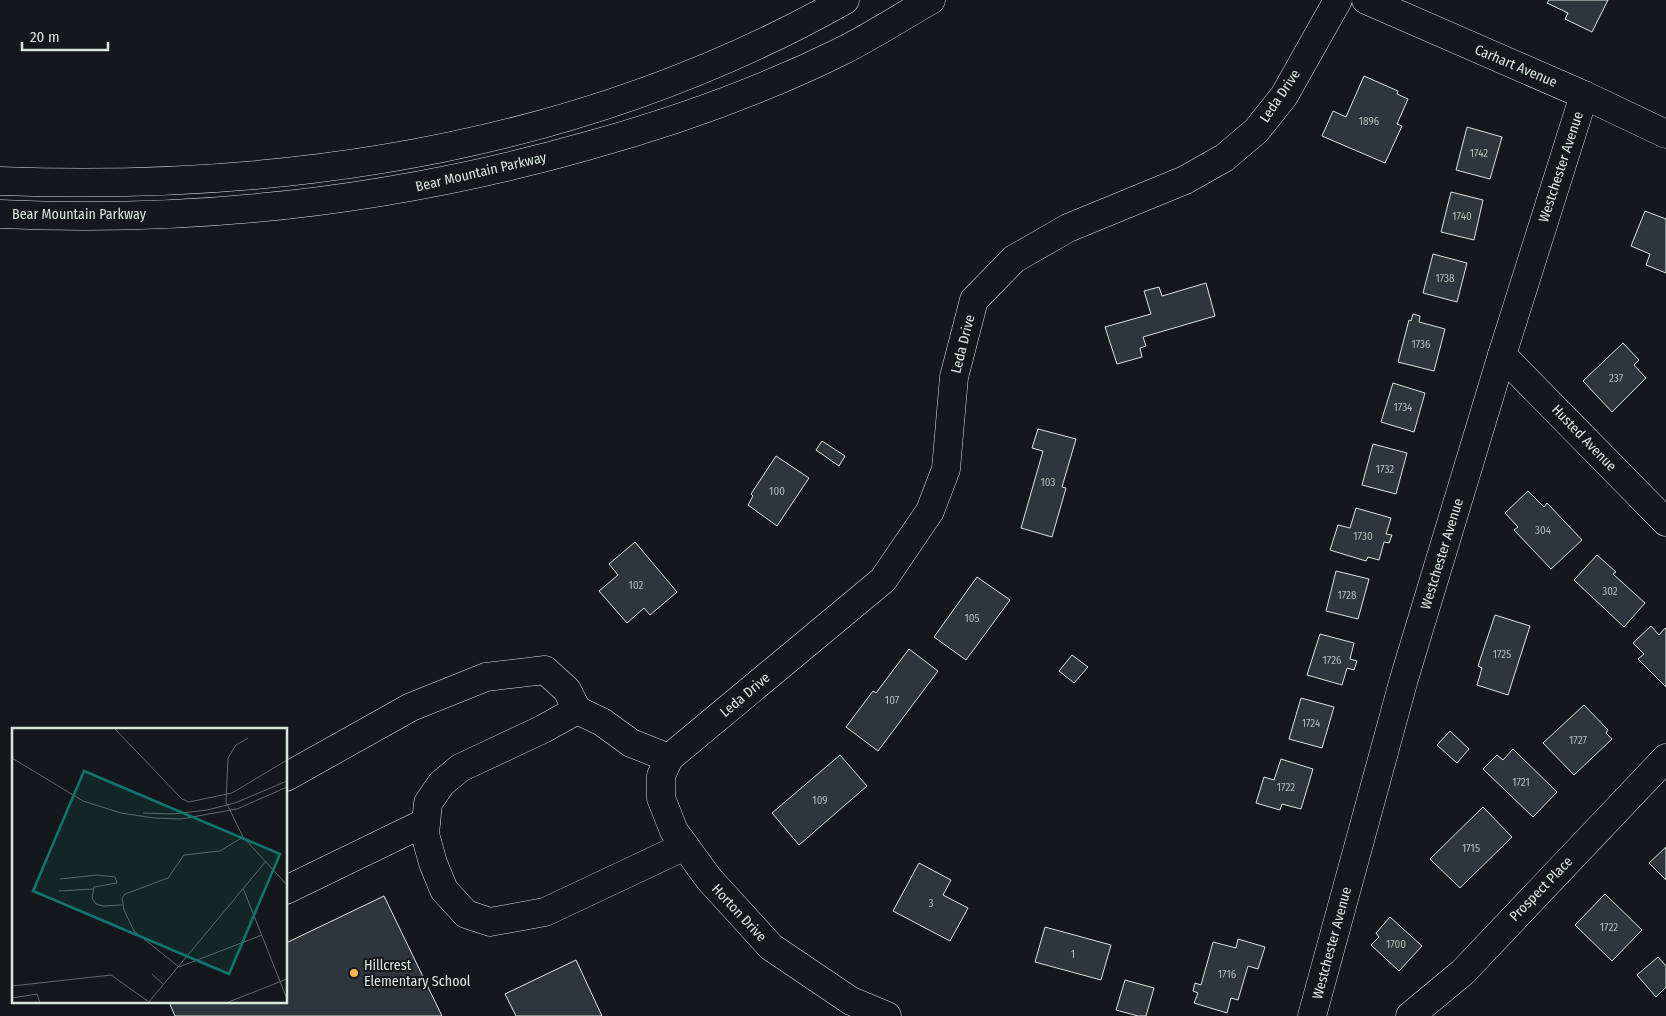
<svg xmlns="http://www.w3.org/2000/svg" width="1666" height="1016" font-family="'Fira Sans Condensed',sans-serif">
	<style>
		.building { fill: #2c363c; stroke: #d8e6dc }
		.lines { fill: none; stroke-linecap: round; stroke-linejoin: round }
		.minor-casing { stroke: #d8e6dc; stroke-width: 29 }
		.highway-casing { stroke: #d8e6dc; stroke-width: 29 }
		.minor { stroke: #14181c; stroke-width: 28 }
		.highway { stroke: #14181c; stroke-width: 28 }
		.poi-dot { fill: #ffb74d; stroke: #14181c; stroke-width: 2 }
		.labels { text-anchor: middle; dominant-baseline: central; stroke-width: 4; stroke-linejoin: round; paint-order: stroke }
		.number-label { font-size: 11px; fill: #adbab4 }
		.street-label { font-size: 14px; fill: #d8e6dc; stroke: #14181c }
		.poi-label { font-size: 14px; fill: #d8e6dc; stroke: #14181c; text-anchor: start }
		.inset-road { fill: none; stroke: #626a69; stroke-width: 1 }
		.view { fill: #0f766e; fill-opacity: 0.15; stroke: #0f766e; stroke-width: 2.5 }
		.inset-edge { fill: none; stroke: #d8e6dc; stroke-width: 2.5 }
	</style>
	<rect width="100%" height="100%" fill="#14181c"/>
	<g class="building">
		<polygon points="1549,0 1608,0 1592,32 1565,19 1568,13 1547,3"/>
		<polygon points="1364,76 1398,91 1397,94 1408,99 1397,124 1402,126 1385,163 1322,136 1333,111 1346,117"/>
		<polygon points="1467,127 1502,137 1490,179 1456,170"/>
		<polygon points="1451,192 1483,200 1474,240 1441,232"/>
		<polygon points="1645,211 1666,219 1666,273 1646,265 1650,254 1631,246"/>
		<polygon points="1433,254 1467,263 1457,302 1423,293"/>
		<polygon points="1206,283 1215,316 1143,337 1146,346 1140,348 1142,357 1117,364 1105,327 1151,314 1144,291 1159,287 1162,296"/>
		<polygon points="1413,314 1420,316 1419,322 1445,329 1434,371 1398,362 1409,320 1411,321"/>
		<polygon points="1623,343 1639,360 1634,365 1646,378 1612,412 1583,381"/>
		<polygon points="1393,383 1425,393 1414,432 1381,422"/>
		<polygon points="1038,429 1076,439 1062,487 1066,488 1052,537 1021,528 1043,451 1032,448"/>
		<polygon points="822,441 845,456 839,466 816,450"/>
		<polygon points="1373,444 1407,453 1396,494 1362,485"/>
		<polygon points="776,456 809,478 777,526 748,505 753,496 751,494"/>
		<polygon points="1528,491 1544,507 1547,503 1582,540 1551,569 1514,530 1518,527 1505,513"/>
		<polygon points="1356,508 1391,518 1386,534 1392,535 1389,543 1384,542 1379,560 1368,557 1366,561 1330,550 1338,525 1350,528"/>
		<polygon points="635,542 677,592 650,615 644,608 627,623 599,591 618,575 609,564"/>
		<polygon points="1597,555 1616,572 1613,574 1645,603 1624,627 1574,580"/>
		<polygon points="1336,571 1369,579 1358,619 1326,611"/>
		<polygon points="977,577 1010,600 966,660 934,637"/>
		<polygon points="1495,615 1530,626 1508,695 1477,685 1482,668 1478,666"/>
		<polygon points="1651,626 1659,635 1665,628 1666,629 1666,687 1638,659 1644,654 1633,643"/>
		<polygon points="1320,634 1354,643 1350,659 1357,661 1354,670 1347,668 1342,685 1307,675"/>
		<polygon points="909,649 938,671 878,751 846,727 873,691 876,693"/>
		<polygon points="1072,655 1088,667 1074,683 1059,671"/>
		<polygon points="1301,698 1334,707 1322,748 1289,739"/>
		<polygon points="1584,705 1608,730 1606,733 1612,739 1574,775 1543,743"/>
		<polygon points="1450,731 1469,749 1457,763 1437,745"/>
		<polygon points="1513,749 1557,792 1533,817 1483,769 1497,755 1503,760"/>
		<polygon points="840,755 867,786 799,845 772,813"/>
		<polygon points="1281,759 1313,769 1301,809 1282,804 1280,810 1256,803 1264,777 1274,780"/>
		<polygon points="1483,807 1512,837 1460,888 1430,859"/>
		<polygon points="1666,847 1666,880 1649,863"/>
		<polygon points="919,863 951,880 943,895 968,908 950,941 893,911"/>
		<polygon points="1605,894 1642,930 1612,961 1575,925"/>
		<polygon points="384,896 442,1016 175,1016 169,1002 286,1002 286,943"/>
		<polygon points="1390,917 1422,946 1399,971 1371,945 1379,937 1376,933"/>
		<polygon points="1045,927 1111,945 1101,980 1035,962"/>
		<polygon points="1238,939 1265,947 1258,969 1248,966 1238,1000 1231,998 1227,1013 1194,1003 1198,993 1193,991 1195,983 1201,985 1213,942 1236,948"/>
		<polygon points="1658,957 1666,966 1666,987 1656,997 1637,975"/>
		<polygon points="576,960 602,1016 516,1016 505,994"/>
		<polygon points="1125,980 1154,988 1146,1016 1138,1016 1116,1010"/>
	</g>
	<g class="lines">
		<defs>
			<g id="minor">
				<polyline points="1366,0 1584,95 1666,134"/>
				<polyline points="1502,355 1666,522"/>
				<polyline points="577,710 602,722 631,743 669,758"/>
				<polyline points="286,777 411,707 486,677 545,670 567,690 577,710 543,729 460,768 441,784 428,803 425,834 433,863 444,890 466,914 490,922 545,912 685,846"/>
				<polyline points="286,890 426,822"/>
				<polyline points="887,1016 851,1001 771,947 709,879 674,831 661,798 661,776 669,758 883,580 930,511 946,469 954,377 974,300 1014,259 1068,228 1185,180 1224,158 1256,131 1284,96 1338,0"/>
				<polyline points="1312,1016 1404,679 1502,355 1584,95"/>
				<polyline points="1410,1016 1463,972 1666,758"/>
			</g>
			<g id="highway">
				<path d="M0 181C294 192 586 146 845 0"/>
				<path d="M0 214C198 223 396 200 587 146 674 122 761 91 842 51 872 36 901 17 931 0"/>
			</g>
		</defs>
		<use href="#minor" class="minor-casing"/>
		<use href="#highway" class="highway-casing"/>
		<use href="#minor" class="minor"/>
		<use href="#highway" class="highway"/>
	</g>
	<circle class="poi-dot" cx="354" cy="973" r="5"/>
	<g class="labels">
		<g class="number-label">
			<text x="1369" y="121">1896</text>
			<text x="1479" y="153">1742</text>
			<text x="1462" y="216">1740</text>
			<text x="1445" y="278">1738</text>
			<text x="1421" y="344">1736</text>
			<text x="1616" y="378">237</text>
			<text x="1403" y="407">1734</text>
			<text x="1385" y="469">1732</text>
			<text x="1048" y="482">103</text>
			<text x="777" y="491">100</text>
			<text x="1543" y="530">304</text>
			<text x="1363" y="536">1730</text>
			<text x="636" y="585">102</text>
			<text x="1610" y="591">302</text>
			<text x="1347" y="595">1728</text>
			<text x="972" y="618">105</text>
			<text x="1502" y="654">1725</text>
			<text x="1332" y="660">1726</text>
			<text x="892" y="700">107</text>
			<text x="1311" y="723">1724</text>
			<text x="1578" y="740">1727</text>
			<text x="1521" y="782">1721</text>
			<text x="1286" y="787">1722</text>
			<text x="820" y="800">109</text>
			<text x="1471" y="848">1715</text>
			<text x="931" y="903">3</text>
			<text x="1609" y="927">1722</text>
			<text x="1396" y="944">1700</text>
			<text x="1073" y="954">1</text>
			<text x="1227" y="974">1716</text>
		</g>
		<g class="street-label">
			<text transform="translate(1516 66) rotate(23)">Carhart Avenue</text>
			<text transform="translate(1280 96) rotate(-56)">Leda Drive</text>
			<text transform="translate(1561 167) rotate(-72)">Westchester Avenue</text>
			<text transform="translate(481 172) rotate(-13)">Bear Mountain Parkway</text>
			<text x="79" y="214">Bear Mountain Parkway</text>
			<text transform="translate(963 344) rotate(-76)">Leda Drive</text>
			<text transform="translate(1584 438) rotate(46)">Husted Avenue</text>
			<text transform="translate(1442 554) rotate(-73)">Westchester Avenue</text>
			<text transform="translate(745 695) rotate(-40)">Leda Drive</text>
			<text transform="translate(1541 889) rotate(-46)">Prospect Place</text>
			<text transform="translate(739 913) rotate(47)">Horton Drive</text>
			<text transform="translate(1332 943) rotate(-75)">Westchester Avenue</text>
		</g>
		<g class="poi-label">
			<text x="364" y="965">Hillcrest<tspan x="364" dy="16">Elementary School</tspan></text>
		</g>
	</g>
	<g transform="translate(12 728)">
		<rect width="275" height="275" fill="#14181c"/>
		<path class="inset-road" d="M102 0 170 71 177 74 220 65 275 32M236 10 224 17 216 30 214 74 231 109 275 157M0 30 71 73 109 85 142 90 169 91 225 81 275 59M131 85 162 86 195 82 223 75 275 53M48 151 85 147 103 149 105 155 82 159 80 170 84 176 91 178 110 177M231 160 275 271M47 163 81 161M113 166 110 170 112 182 122 203 167 239 250 207M113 166 156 150 172 127 208 123 231 109M140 246 152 257M0 258 99 247 137 274M0 270 25 266 28 275M52 275H70M136 275 254 133M214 275 275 251"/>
		<path class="view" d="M72 43 268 126 217 246 21 163Z"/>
		<rect width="275" height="275" class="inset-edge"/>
	</g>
	<path d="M22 42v8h86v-8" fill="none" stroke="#d8e6dc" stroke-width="2.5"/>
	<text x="30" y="42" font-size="15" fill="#d8e6dc" stroke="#14181c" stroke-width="4" paint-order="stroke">20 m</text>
</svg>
